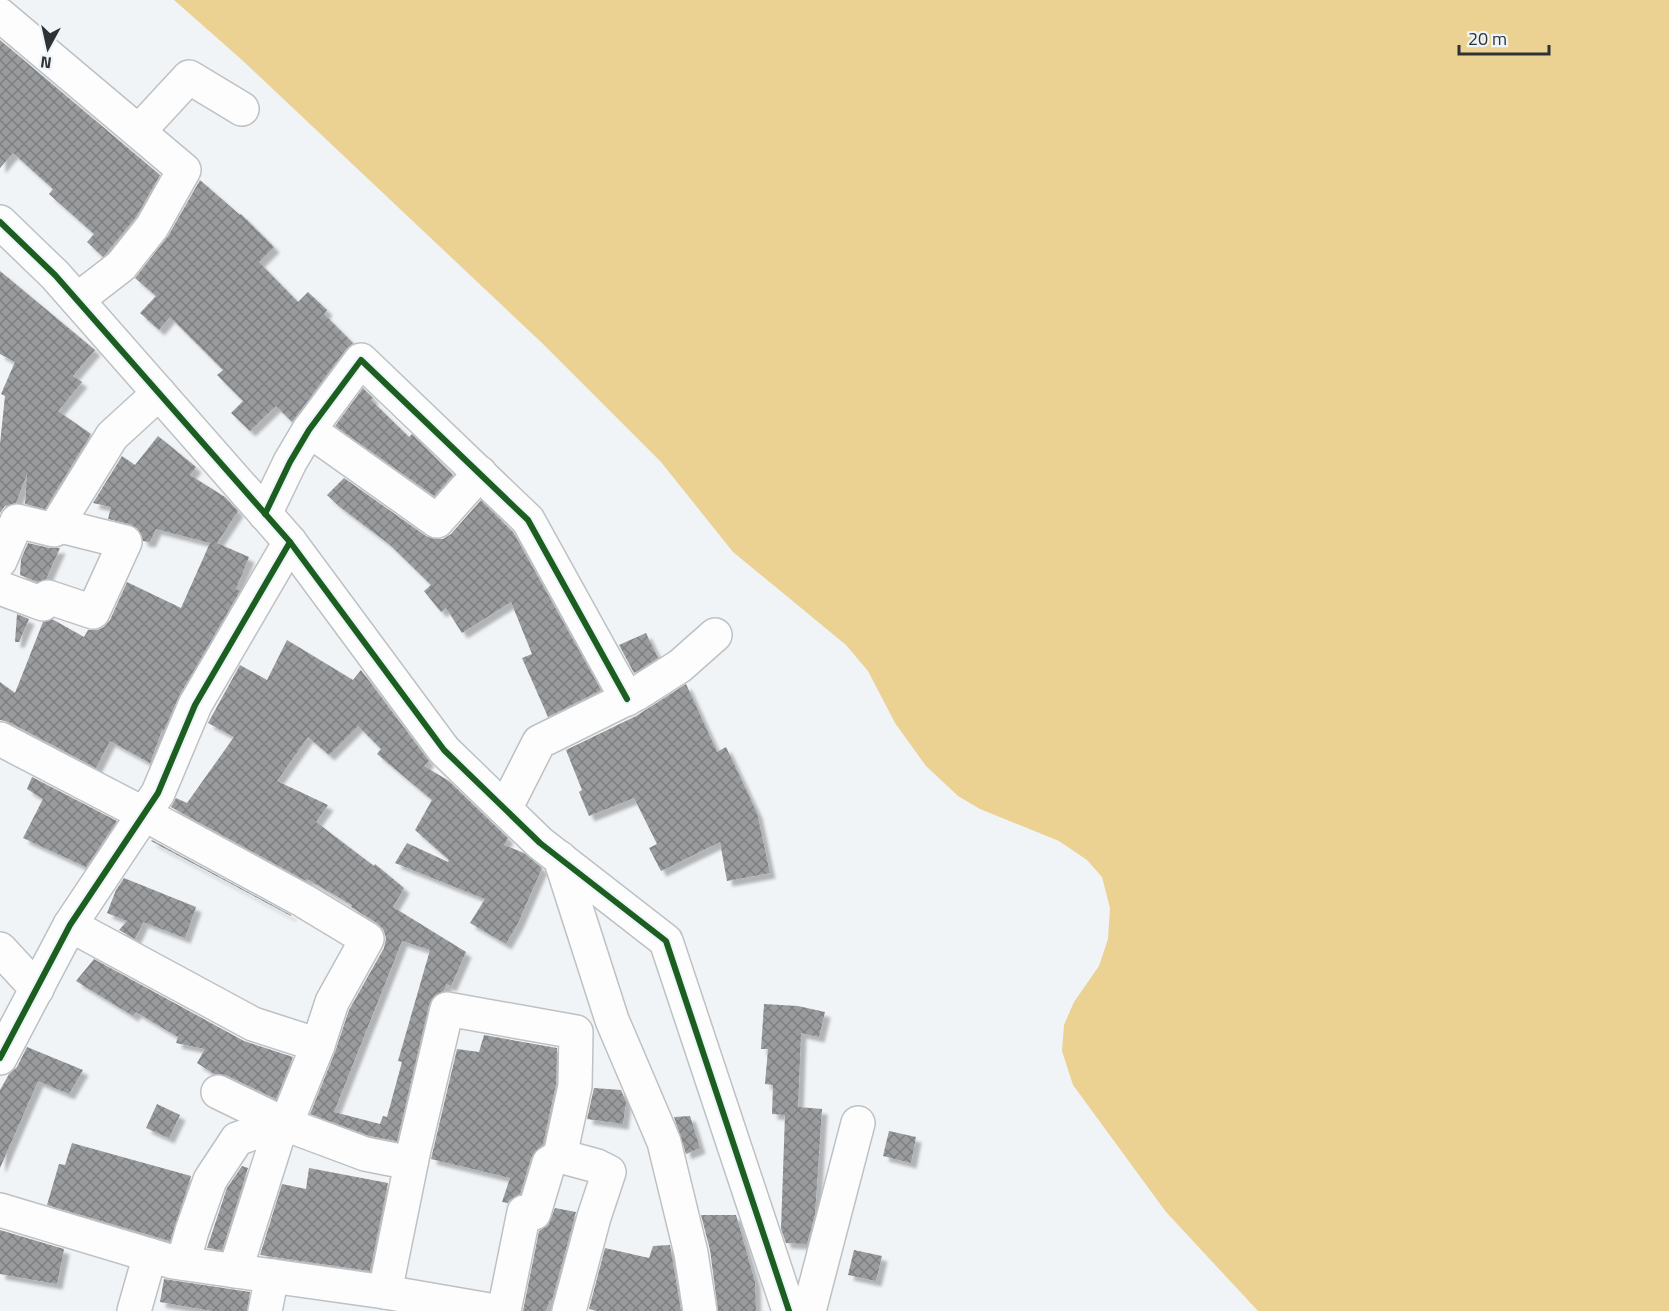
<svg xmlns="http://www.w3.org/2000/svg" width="1669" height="1311" font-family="'Titillium Web',sans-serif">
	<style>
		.water { fill: #ebd192 }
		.building { fill: url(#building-cross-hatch); fill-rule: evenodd; filter: url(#shadow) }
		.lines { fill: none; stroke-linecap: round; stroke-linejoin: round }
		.minor-casing { stroke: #bec1c3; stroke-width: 36 }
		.minor { stroke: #fdfdfe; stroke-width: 33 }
		.cycleway-casing { stroke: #eef5fa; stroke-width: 10 }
		.cycleway { stroke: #1b5e20; stroke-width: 6 }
	</style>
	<defs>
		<pattern id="building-cross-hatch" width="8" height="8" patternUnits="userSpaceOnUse" patternTransform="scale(1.5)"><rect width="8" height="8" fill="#999b9d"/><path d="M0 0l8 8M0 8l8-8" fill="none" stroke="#7d7f81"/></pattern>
		<filter id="shadow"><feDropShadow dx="5.5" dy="5.5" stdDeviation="1.5" flood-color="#0004"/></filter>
	</defs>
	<rect width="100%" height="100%" fill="#f1f4f7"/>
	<polygon class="water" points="174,0 1669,0 1669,1311 1258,1311 1166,1212 1073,1085 1062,1051 1064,1025 1074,1002 1099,966 1108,939 1110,908 1102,877 1087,860 1059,841 980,809 958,796 926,766 895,723 868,671 846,645 733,552 661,462 542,343 242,60"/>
	<g class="building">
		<polygon points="0,40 160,175 136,217 103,257 87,242 94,234 49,194 53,189 13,153 0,168"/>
		<polygon points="200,180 240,215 241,214 274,247 259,262 298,302 308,292 327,310 324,314 353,343 346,349 292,422 276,406 250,431 231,413 243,401 217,375 223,370 170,317 159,330 140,313 156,296 135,278 168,236"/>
		<polygon points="0,271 95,350 73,376 82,382 58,411 91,434 45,509 25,504 27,474 16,503 5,506 0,513 0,444 5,396 1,394 15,362 0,354"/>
		<polygon points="363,388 373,398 371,400 409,437 412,434 453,475 434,496 335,426"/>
		<polygon points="158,436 196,467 190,475 225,497 238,511 217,543 249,557 236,589 240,591 179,696 164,730 162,730 150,763 110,741 96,768 9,722 0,720 0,682 15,693 43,622 52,619 84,637 88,630 97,630 104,627 110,620 127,582 181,608 210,543 156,529 150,542 143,541 138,529 130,524 108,519 111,507 93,503 122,456 135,465"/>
		<polygon points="344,478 426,536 434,539 443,539 451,534 481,500 513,532 601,690 548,717 522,658 532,654 511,602 462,633 446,608 441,612 424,591 431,585 389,544 340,507 327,495"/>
		<polygon points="28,543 50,548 60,548 46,579 38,582 20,575 21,559"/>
		<polygon points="17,614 29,619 19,642 15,642"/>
		<polygon points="646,633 658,658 634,673 619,645"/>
		<path d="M287 640 353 680 361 670 429 761 424 766 449 781 508 838 504 845 524 853 542 868 518 923 506 944 470 923 485 899 395 863 407 843 448 862 449 860 415 830 432 800 377 754 381 749 358 726 329 755 308 737 277 781 328 805 316 822 374 866 375 864 404 888 393 907 466 952 451 986 446 984 444 991 434 996 429 1005 397 1141 370 1136 310 1114 335 1052 349 1010 384 948 386 938 383 929 377 923 351 907 352 905 307 879 306 881 171 807 176 798 187 803 234 737 208 723 240 665 267 680ZM402 941 430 950 398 1061 402 1062 387 1117 383 1116 380 1124 334 1112Z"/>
		<polygon points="686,684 717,752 726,747 757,813 770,873 727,881 720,842 661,871 649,848 657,844 634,798 589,816 579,792 582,790 566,750 636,716"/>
		<polygon points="32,777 117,821 86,867 23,838 43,799 27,789"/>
		<polygon points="152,840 291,915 291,916 151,841"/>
		<polygon points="124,878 196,907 185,938 143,922 135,939 119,930 127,921 107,913 116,890"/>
		<polygon points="94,959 244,1041 293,1057 276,1099 226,1075 214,1074 197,1063 205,1049 176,1043 178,1037 136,1012 133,1016 76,981"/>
		<polygon points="764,1004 798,1006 825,1012 819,1037 801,1033 798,1107 822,1109 815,1214 807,1244 786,1243 781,1229 785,1115 772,1114 773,1085 765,1084 768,1049 761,1049"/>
		<polygon points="484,1035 557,1048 556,1084 543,1144 531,1158 520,1194 510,1200 508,1203 502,1202 510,1178 431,1159 457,1049 479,1052"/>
		<polygon points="27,1047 83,1070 69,1094 38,1081 0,1168 0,1090 9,1074 17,1067"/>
		<polygon points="594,1088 621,1090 626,1102 623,1124 587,1119"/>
		<polygon points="157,1104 180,1115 169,1138 146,1128"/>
		<polygon points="690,1116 700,1148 686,1154 674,1117"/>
		<polygon points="889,1131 916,1137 911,1163 883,1156"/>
		<polygon points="72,1143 191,1176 170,1241 47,1205 59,1164 65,1165"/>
		<polygon points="242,1166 248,1168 222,1250 207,1248 227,1188"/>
		<polygon points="309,1168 388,1183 370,1271 260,1255 282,1184 306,1189"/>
		<polygon points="555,1208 576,1212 552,1300 550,1300 546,1311 523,1311 539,1231 548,1225"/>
		<polygon points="701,1215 736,1215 755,1282 756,1311 718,1311 710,1250"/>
		<polygon points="0,1230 64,1249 57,1284 0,1274"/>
		<polygon points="670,1245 681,1311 597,1311 589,1309 605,1248 649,1258 653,1246"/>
		<polygon points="854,1250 882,1256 876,1281 848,1275"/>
		<polygon points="164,1279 250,1292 247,1311 212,1311 160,1302"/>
	</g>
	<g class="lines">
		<defs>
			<g id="minor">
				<polyline points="0,15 184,170 152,227 121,266 77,300"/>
				<polyline points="139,131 189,77 242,109"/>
				<polyline points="0,222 55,275 290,542 444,750 540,843 666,941 789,1311"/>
				<polyline points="309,430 437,521 480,473"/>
				<polyline points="265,514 290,462 309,430 361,360 528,520 627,699"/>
				<polyline points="0,561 17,521 54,530 112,436 159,393"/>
				<polyline points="0,588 43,604 48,597 93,612 125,542 57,525"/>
				<polyline points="0,739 144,814 304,901 367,939 332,1002 318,1045"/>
				<polyline points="505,809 539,742 636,694 680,666 715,635"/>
				<polyline points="560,858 612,1020 664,1142 691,1253 700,1311"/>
				<polyline points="70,925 253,1024 318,1045 286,1124"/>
				<polyline points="0,949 37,989"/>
				<polyline points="0,1058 70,925 158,793 195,705 290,542"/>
				<polyline points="218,1092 282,1123"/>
				<polyline points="0,1210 173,1262 385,1292 495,1311"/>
				<polyline points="183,1263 192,1231 210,1180 237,1139 282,1123"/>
				<polyline points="235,1271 282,1123 365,1154 411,1163"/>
				<polyline points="385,1292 413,1154 447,1009 576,1032 575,1086 560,1156 597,1166 609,1172 594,1217 569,1311"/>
				<polyline points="134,1311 150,1255"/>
				<polyline points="265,1311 272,1276"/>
				<polyline points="504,1311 524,1212 534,1213 549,1163 560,1156"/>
				<polyline points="809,1311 858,1123"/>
			</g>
		</defs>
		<use href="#minor" class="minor-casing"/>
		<use href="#minor" class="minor"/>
		<defs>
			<g id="cycleway">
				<polyline points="0,222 55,275 290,542 444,750 540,843 666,941 789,1311"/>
				<polyline points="265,514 290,462 309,430 361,360 528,520 627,699"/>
				<polyline points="0,1058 70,925 158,793 195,705 290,542"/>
			</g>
		</defs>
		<use href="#cycleway" class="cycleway-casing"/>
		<use href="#cycleway" class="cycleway"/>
	</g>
	<g transform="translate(48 48) rotate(188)" stroke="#eef5fa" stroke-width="4.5" paint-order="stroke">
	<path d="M0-4.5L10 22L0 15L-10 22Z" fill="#2f3234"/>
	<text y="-9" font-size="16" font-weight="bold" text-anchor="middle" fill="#2f3234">N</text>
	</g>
	<path d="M1459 45v9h90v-9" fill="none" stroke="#2f3234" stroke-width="3"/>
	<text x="1468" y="45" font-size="18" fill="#2f3234" stroke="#eef5fa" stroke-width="4.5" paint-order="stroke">20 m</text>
</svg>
